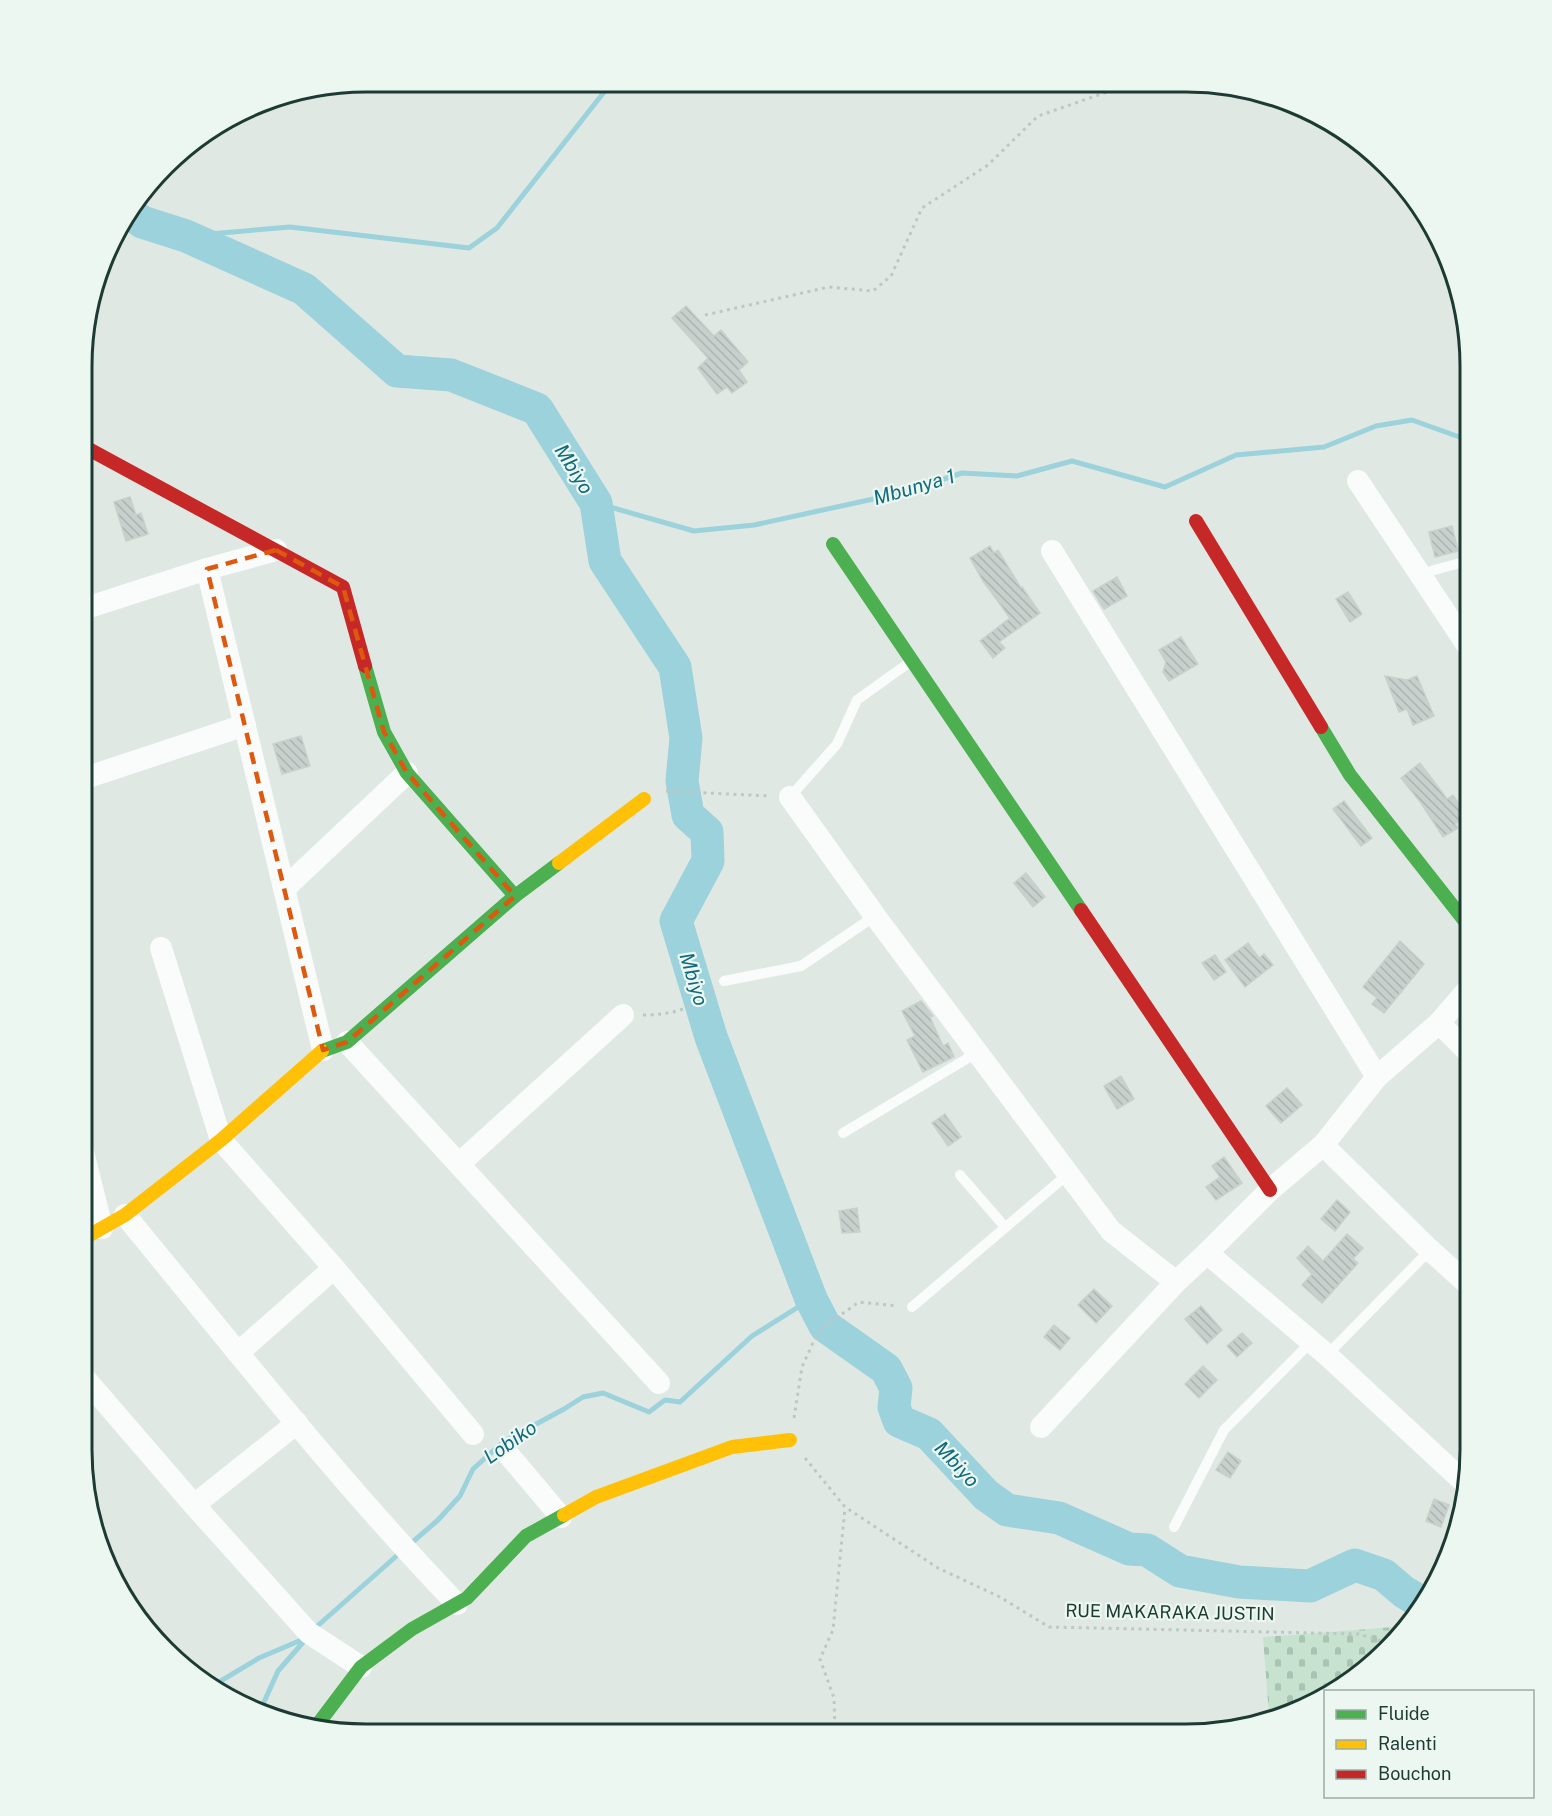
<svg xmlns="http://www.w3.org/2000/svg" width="1552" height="1816" font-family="'Public Sans',sans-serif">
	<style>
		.cemetery { fill: url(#cemetery-stones) }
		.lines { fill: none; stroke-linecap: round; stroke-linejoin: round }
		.stream { stroke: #9bd2db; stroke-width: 5 }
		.river { stroke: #9bd2db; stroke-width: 33 }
		.building { fill: url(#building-back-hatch); stroke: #c9d1cd; stroke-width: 1.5 }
		.path { stroke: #bdc8c5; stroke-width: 3; stroke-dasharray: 3 4.5; stroke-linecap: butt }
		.lane { stroke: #fafcfb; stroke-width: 10 }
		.street { stroke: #fafcfb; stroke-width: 22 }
		.fast { stroke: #4caf50; stroke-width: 14 }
		.slow { stroke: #ffc107; stroke-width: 14 }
		.jam { stroke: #c62828; stroke-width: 14 }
		.marked { fill: none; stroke: #de580e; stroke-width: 4.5; stroke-dasharray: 12 8; stroke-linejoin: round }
		.labels { text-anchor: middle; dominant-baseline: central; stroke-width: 4.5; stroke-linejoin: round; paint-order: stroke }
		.street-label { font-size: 18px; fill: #1d3b33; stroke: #edf7f2 }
		.water-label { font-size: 20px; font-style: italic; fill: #126a7d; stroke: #edf7f2 }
		.rim { fill: none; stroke: #1d3b33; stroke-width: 3 }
	</style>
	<defs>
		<pattern id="cemetery-stones" width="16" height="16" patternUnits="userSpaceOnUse" patternTransform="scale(1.5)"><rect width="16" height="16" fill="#c7e3d0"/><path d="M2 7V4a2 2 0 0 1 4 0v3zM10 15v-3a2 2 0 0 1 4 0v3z" fill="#aac4b3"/></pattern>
		<pattern id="building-back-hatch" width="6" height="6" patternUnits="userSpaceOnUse" patternTransform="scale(1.5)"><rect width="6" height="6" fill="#c8d0cd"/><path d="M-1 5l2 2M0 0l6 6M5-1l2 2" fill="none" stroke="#abb4b0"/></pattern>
	</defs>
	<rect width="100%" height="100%" fill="#e0e8e4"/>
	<polygon class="cemetery" points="1407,1626 1387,1652 1336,1691 1326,1692 1325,1698 1269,1715 1263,1637"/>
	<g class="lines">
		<g class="stream">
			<polyline points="186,236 290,227 469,248 497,228 612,82"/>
			<polyline points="596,503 694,531 754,525 901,493 962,473 1017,476 1072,461 1165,487 1236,455 1324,447 1376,426 1412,420 1465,439 1471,437"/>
			<polyline points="408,1546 438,1520 460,1496 473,1469 503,1442 564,1409 583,1397 603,1393 649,1412 665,1400 680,1402 752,1336 811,1299"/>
			<polyline points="314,1629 401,1552"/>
			<polyline points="209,1688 259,1658 306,1638"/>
			<polyline points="259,1713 278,1671 306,1639"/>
		</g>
		<polyline class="river" points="129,212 142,222 186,236 304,289 397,371 451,375 537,409 596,503 605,561 675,667 686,738 682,781 688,815 707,832 708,861 676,921 711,1037 811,1299 825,1326 886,1369 896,1388 894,1407 899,1421 929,1434 986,1495 1007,1510 1059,1518 1129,1549 1147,1550 1180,1571 1239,1582 1310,1586 1355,1565 1384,1575 1404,1592 1424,1604"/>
	</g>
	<g class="building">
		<polygon points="686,306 714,336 721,330 748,362 739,370 747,382 732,393 727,387 717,394 698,368 708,358 672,318"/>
		<polygon points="130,497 136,515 141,513 148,534 126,541 114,502"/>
		<polygon points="1452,526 1458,551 1435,557 1429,532"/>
		<polygon points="990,546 994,553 998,550 1021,588 1022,587 1040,613 999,642 1005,648 993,658 980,641 1010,618 983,581 970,558"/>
		<polygon points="1117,577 1127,596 1104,609 1093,591"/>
		<polygon points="1348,592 1362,614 1350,622 1336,599"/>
		<polygon points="1181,637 1198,664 1169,681 1163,672 1166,662 1159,650"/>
		<polygon points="1385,676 1407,680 1417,676 1434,716 1413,725 1407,709 1399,712"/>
		<polygon points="301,736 310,766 282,774 273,744"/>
		<polygon points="1420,763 1447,799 1453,795 1467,816 1455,824 1458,828 1443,837 1421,803 1401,778"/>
		<polygon points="1344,801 1372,838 1361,846 1333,809"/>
		<polygon points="1026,873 1045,897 1033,907 1014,883"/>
		<polygon points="1400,941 1424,964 1384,1013 1372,1004 1377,998 1363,987"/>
		<polygon points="1248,943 1259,958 1264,954 1273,965 1245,987 1225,960"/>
		<polygon points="1215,955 1226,972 1214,980 1202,963"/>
		<polygon points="921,1001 933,1016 930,1017 943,1046 948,1043 954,1057 923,1072 907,1040 915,1036 902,1011"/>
		<polygon points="1121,1076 1134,1099 1117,1109 1104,1086"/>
		<polygon points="1287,1088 1302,1105 1281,1123 1266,1106"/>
		<polygon points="945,1114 961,1137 948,1146 932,1123"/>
		<polygon points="1224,1157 1242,1183 1216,1200 1206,1187 1220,1177 1212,1166"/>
		<polygon points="1337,1200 1350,1212 1335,1231 1321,1219"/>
		<polygon points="857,1208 860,1232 842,1233 839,1211"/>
		<polygon points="1347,1234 1363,1248 1353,1259 1358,1263 1322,1303 1302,1285 1312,1274 1297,1258 1308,1246 1323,1261"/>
		<polygon points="1094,1289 1112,1306 1096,1323 1078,1305"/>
		<polygon points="1201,1306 1222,1330 1207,1344 1185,1319"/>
		<polygon points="1054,1325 1070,1338 1060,1350 1044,1337"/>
		<polygon points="1242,1333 1252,1343 1237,1357 1227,1346"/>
		<polygon points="1203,1366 1217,1380 1199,1398 1185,1384"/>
		<polygon points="1228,1452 1241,1461 1230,1478 1216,1470"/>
		<polygon points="1434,1499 1449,1505 1441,1527 1426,1521"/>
	</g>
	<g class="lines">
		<g class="path">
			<polyline points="705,315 829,287 873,291 891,276 922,208 988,165 1038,116 1107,92 1123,83"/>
			<polyline points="666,791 770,796"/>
			<path d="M643 1015C671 1015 693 1009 714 990"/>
			<polyline points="794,1418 802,1367 817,1334 825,1326 859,1302 898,1306"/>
			<polyline points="805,1458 845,1507 938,1568 1000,1597 1049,1627 1359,1634 1393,1645"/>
			<polyline points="835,1734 834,1698 820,1659 833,1630 845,1508"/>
		</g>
		<g class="lane">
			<polyline points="1420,574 1471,560"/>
			<polyline points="790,797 837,744 857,700 910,662"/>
			<polyline points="724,981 801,966 875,916"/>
			<polyline points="843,1133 978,1052"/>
			<polyline points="960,1175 1005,1227"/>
			<polyline points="912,1307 1068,1174"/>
			<polyline points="1327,1355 1430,1250"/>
			<polyline points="1174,1527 1224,1430 1311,1342"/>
		</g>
		<g class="street">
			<polyline points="1358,481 1471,651"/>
			<polyline points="1052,551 1377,1077"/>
			<polyline points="207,569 323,1050"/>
			<polyline points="83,609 207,569 276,550"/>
			<polyline points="82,779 245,725"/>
			<polyline points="790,797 875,916 1111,1231 1176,1282"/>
			<polyline points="284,889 407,773"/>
			<polyline points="161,948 221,1140 334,1268 473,1434"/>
			<polyline points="1439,1023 1471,1055"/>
			<polyline points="347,1042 659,1383"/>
			<polyline points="1323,1145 1430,1250 1470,1286"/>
			<polyline points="82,1148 102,1228"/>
			<polyline points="460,1163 623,1015"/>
			<path d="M125 1215C233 1346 339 1481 457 1604"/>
			<polyline points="1207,1253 1327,1355 1466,1484"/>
			<polyline points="238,1353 334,1268"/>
			<polyline points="81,1374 194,1505 309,1633 361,1667"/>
			<polyline points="1041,1427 1176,1282 1207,1253 1270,1190 1323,1145 1377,1077 1439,1023 1471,986"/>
			<polyline points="508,1454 561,1517"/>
			<polyline points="194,1505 297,1423"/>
		</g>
		<g class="fast">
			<polyline points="833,544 1081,910"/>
			<polyline points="365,666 384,732 407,773 515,896"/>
			<polyline points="1321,727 1350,775 1471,929"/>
			<polyline points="322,1051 347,1042 515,896 559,863"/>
			<polyline points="315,1728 361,1667 412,1629 467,1598 526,1536 564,1515"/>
		</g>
		<g class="slow">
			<polyline points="559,863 644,799"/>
			<polyline points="81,1240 125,1215 221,1140 322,1051"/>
			<polyline points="564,1515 596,1497 732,1447 790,1440"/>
		</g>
		<g class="jam">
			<polyline points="83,446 343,587 365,666"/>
			<polyline points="1196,521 1321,727"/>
			<polyline points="1081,910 1270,1190"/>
		</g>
	</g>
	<path class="marked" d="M276 550 343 587 384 732 407 773 515 896 347 1042 323 1050 207 569Z"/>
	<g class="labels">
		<g class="street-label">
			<text transform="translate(1170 1612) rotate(1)">RUE MAKARAKA JUSTIN</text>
		</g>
		<g class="water-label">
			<text transform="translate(574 469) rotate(58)">Mbiyo</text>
			<text transform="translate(914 487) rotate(-16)">Mbunya 1</text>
			<text transform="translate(694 979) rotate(73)">Mbiyo</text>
			<text transform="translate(510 1442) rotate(-35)">Lobiko</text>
			<text transform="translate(957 1464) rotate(47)">Mbiyo</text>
		</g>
	</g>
	<path d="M0 0H1552V1816H0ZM366 92H1186A274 274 0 0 1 1460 366V1450A274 274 0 0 1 1186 1724H366A274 274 0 0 1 92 1450V366A274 274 0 0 1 366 92Z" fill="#edf7f2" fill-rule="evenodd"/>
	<path class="rim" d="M366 92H1186A274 274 0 0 1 1460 366V1450A274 274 0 0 1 1186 1724H366A274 274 0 0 1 92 1450V366A274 274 0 0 1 366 92Z"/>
	<rect x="1324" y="1690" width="210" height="108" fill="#edf7f2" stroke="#9aaca6" stroke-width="1.5"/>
	<rect x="1336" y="1710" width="30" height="9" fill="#4caf50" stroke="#9aaca6" stroke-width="1.5"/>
	<text x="1378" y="1720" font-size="18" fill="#1d3b33">Fluide</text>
	<rect x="1336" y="1740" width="30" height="9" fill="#ffc107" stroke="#9aaca6" stroke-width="1.5"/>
	<text x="1378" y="1750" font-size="18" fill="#1d3b33">Ralenti</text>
	<rect x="1336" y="1770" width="30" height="9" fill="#c62828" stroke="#9aaca6" stroke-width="1.5"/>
	<text x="1378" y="1780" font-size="18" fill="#1d3b33">Bouchon</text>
</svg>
